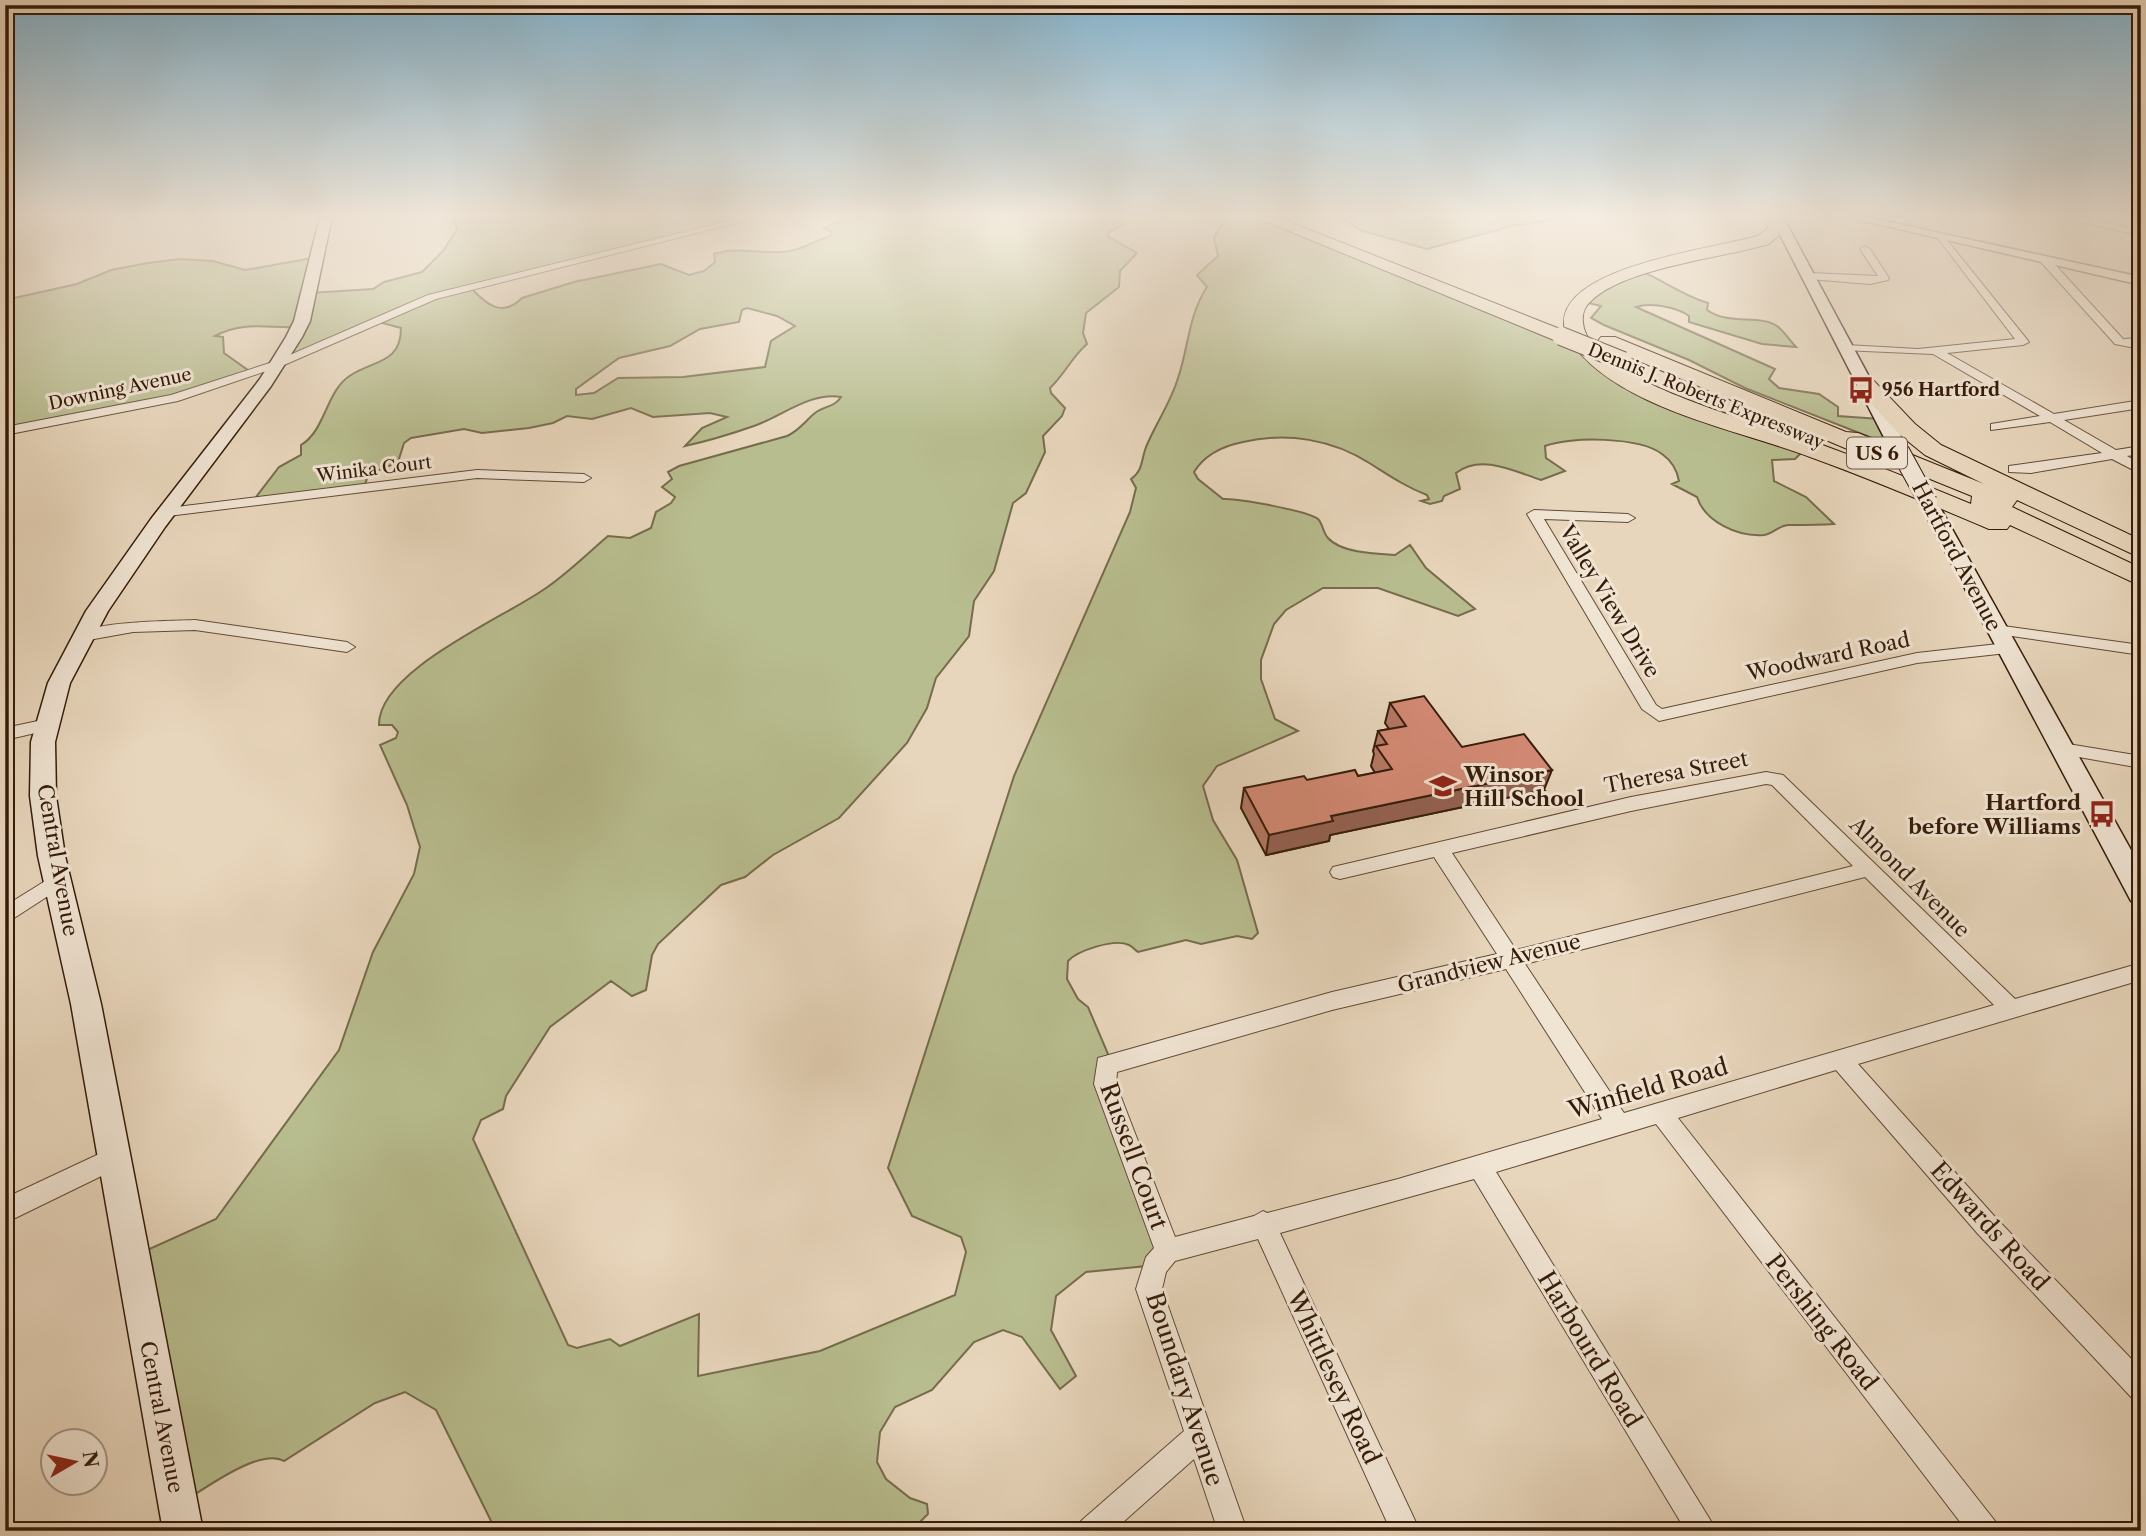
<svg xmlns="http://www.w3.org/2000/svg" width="2146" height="1536" font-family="'Libre Caslon Text',serif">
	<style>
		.green { fill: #b8bd8f; stroke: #766c4c; stroke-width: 2; fill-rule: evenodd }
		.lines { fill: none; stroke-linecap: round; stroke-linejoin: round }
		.minor-casing { stroke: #624a36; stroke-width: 2 }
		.tertiary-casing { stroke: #624a36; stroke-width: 3 }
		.secondary-casing { stroke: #351b09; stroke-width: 3 }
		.motorway-casing { stroke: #351b09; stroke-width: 2 }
		.minor { fill: #f0e4d3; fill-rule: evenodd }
		.tertiary { fill: #f0e4d3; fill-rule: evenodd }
		.secondary { fill: #f0e4d3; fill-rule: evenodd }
		.motorway { fill: #e8d6bc; fill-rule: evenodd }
		.secondary-bridge-casing { stroke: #351b09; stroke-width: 20; stroke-linecap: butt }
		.motorway-bridge-casing { stroke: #351b09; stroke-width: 20; stroke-linecap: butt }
		.secondary-bridge { stroke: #f0e4d3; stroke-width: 18 }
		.motorway-bridge { stroke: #e8d6bc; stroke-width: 18 }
		.wall { fill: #b67765; stroke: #351b09; stroke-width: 2 }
		.shaded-wall { fill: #946152; stroke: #351b09; stroke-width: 2 }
		.building { fill: #d48a75; stroke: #351b09; stroke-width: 2 }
		.labels { text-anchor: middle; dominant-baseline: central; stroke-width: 6; stroke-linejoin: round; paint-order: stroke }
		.far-street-label { font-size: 18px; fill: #351b09; stroke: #f0e4d3 }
		.far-poi-label { font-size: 18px; font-weight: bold; fill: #351b09; stroke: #f0e4d3; text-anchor: start }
		.shield { fill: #f0e4d3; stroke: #6d5746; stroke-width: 2 }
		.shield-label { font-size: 19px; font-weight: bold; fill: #351b09 }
		.street-label { font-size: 21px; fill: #351b09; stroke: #f0e4d3 }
		.poi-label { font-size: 21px; font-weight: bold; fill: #351b09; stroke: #f0e4d3; text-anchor: start }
		.near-street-label { font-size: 24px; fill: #351b09; stroke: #f0e4d3 }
	</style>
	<rect width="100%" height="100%" fill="#e8d6bc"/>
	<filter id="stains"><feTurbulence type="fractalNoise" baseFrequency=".00286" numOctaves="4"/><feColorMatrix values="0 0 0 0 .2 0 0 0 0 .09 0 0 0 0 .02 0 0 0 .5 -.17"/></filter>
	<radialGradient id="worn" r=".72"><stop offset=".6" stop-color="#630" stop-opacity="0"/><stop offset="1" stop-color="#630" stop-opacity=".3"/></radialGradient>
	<g class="green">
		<path d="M453 217H756L472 289C486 304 502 318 522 298L574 282 661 264 689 275 704 271 715 262 714 254C737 246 759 254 782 252 801 251 813 241 830 236L832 232 824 228 849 218 1110 217 1123 225 1108 233 1109 237 1137 253 1120 271 1119 287 1086 313 1083 333 1087 344C1071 358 1065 374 1050 388L1051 393 1065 408 1062 416 1043 436 1045 452 1026 493 1013 503 994 571 974 601 969 636 936 678 927 708 907 743 839 818 773 855 745 877 721 885 658 944 652 955 646 990 632 996 611 981 550 1027 506 1096 503 1109 481 1120 473 1139 568 1345 577 1348 610 1339 620 1346 699 1314 698 1376 820 1351 955 1295 966 1252 961 1237 912 1216 888 1168 1014 776 1130 512 1136 488 1131 479C1143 471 1141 460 1146 447 1156 423 1171 402 1178 378 1189 346 1188 316 1207 287L1197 275 1218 256 1214 238 1226 217H1260L1577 344 1604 369 1805 449 1795 459 1772 460 1774 481 1806 497 1834 524C1819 525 1804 525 1789 525 1779 525 1773 534 1764 535 1738 537 1705 522 1697 497L1672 484 1679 481C1677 470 1672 461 1662 454 1640 437 1570 436 1545 446L1546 458 1565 471 1541 480C1516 472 1481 453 1456 473L1460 489 1444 496 1442 501 1430 504 1421 501 1429 499 1427 495C1406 487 1390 476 1371 464 1332 439 1287 432 1243 442 1223 446 1205 454 1194 472L1198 479 1223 499C1237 498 1308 511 1318 519 1323 524 1323 533 1328 538 1341 553 1377 554 1395 555L1410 545 1426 568 1475 609 1458 616 1378 588H1323L1286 610 1274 624 1261 660V679L1275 719 1298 731 1217 766 1203 786 1213 820 1237 860 1258 933 1252 939 1237 936 1201 944 1186 940 1138 952C1135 950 1132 946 1129 945 1114 938 1077 951 1068 961L1067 979 1078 999 1088 1007 1111 1061 1105 1075 1171 1252 1157 1265 1086 1272 1056 1296 1051 1330 1076 1376 1060 1389 1022 1337 1003 1330 974 1342 932 1390 895 1407 880 1432 877 1462 886 1479 910 1498 927 1504 928 1514 911 1531H496L436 1410 405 1392 375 1403 284 1461C260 1447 205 1489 184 1501L136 1255 216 1219 339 1050 373 952 414 874 420 847 407 805 380 745 396 738 398 732 392 725H379C378 670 506 617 546 588 568 573 588 553 608 536L630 538 651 528 656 512 671 503 675 497 662 487 672 479 668 472 679 466 787 436C800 430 805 421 815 413 824 406 835 407 841 397 812 391 780 417 754 426 731 434 708 441 685 446L702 428 727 417 710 413 653 417 631 408 592 419 567 416 553 423 529 428 482 433 464 429 411 438 404 443 398 462 368 475 364 488 253 501 279 467 301 455V445C326 430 326 390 351 375 375 360 401 363 401 328L379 322 283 361 300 327C269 329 244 320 215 336L223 337 224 353 252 373 196 392 5 432V300L77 284 111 270 148 263 180 259 213 261 245 270 318 257 310 293 373 289 384 282 422 272 443 251 457 229ZM747 308 777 316 795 326 771 341 765 367 683 377 618 378 594 393 576 395V389L619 358 670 346 700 329 739 322 742 310Z"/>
		<polygon points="1341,217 1574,217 1512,226 1427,249 1360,230"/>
		<path d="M1643 272C1666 282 1684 296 1708 303L1707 310C1730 326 1759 314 1777 326 1784 331 1790 341 1796 347L1762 344 1689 322V316C1677 307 1650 302 1636 307L1775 369 1769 379 1779 388 1819 394 1838 407V416L1880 419 1892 440 1872 438 1745 388 1689 360 1604 325 1591 318 1601 306 1580 301Z"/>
	</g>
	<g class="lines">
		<defs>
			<g id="minor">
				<polygon points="745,217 760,217 436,299 284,365 178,401 5,435 5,427 171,395 276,361 428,295"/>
				<polygon points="2062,217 2078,217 2141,230 2141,236"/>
				<polygon points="1942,234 2029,342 2023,345 1947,353 2054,414 2141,400 2141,408 2064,420 2116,450 2141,446 2141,454 2127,456 2141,464 2141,474 2112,459 2031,473 2009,472 2009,466 2102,453 2050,422 1991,430 1991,424 2040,416 1933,354 1842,350 1842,346 1846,345 1918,349 2015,339 1937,237"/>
				<polygon points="1865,246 1870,249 1889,278 1888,280 1870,284 1809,279 1804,276 1809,273 1878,276 1860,249"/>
				<polygon points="2040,257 2048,257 2123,339 2141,338 2141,345 2130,347 2115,344 2040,261"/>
				<polygon points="477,470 584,474 591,478 584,482 477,478 168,516 161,512 168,508"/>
				<polygon points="1534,510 1628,514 1635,518 1628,522 1544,519 1656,705 1662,709 1917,653 2007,643 2015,648 2007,653 1917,663 1659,721 1642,709 1527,514"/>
				<path d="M195 620 347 642 355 647 347 652 195 630 133 632 83 641 75 636C90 621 172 621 195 620Z"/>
				<polygon points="1996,625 2141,645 2141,655 1991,633 1988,630 1991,627"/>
				<polygon points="47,719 53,721 55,725 53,729 5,740 5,728"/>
				<polygon points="2062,743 2141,756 2141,768 2056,753 2053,749"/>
				<path d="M1766 772 1783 775 2015 999 2141 963V980L1858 1064 1996 1218 2141 1369V1402L2132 1398 1978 1234 1836 1070 1678 1118 1995 1521 1999 1531H1967L1656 1124 1496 1172 1717 1531H1686L1474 1179 1280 1233 1420 1531H1391L1258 1239 1175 1261 1166 1272 1162 1289 1247 1531H1218L1194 1459 1113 1531H1077L1081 1521 1184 1431 1136 1289 1146 1257 1154 1248 1094 1084 1098 1058 1332 992 1497 954 1434 857 1340 879 1333 877 1330 872 1333 867 1631 797ZM1766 784 1772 785 1853 866 1516 950 1452 853 1631 811ZM1865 877 1994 1005 1624 1113 1525 964ZM1506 969 1602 1119 1398 1179 1267 1213 1263 1211 1254 1216 1175 1237 1116 1084 1117 1072 1332 1010Z"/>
				<polygon points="58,873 65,875 68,880 65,885 5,924 5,906"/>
				<polygon points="114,1147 122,1150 126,1158 122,1166 5,1223 5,1198"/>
			</g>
			<polygon id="tertiary" points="1847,217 1866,217 2141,277 2141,285"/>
			<g id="secondary">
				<polygon points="320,217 332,217 310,321 302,337 271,386 165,527 108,611 70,683 55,742 56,796 65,856 101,1004 203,1531 163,1531 71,1004 38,856 30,796 31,742 48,683 86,611 151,519 260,379 286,337 294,321"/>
				<polygon points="1771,217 1783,217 1909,451 1906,455 1894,455 1891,451"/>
				<polygon points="1928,496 1937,502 2141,868 2141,904 2131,901 1919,502"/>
			</g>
			<path id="motorway" d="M1255 217H1277L1565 331C1549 267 1715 249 1757 236L1767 229 1771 217H1785L1784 231 1769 244C1722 258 1621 268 1589 303 1584 308 1582 316 1583 323 1589 382 1768 425 1817 443 1869 462 1920 483 1971 504L1972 496 1871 455 1859 454 1601 345 1598 341 1601 337H1615L1846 432 1858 433 1984 484 1925 455 1899 434 1855 386 1866 380 1874 381 1915 424 1941 445 2141 540V558L2017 500 2012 507 2141 568V586L2010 525 2007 529H1989C1930 504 1871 479 1810 457 1737 429 1614 408 1569 339L1554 340Z"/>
		</defs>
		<use href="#minor" class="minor-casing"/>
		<use href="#tertiary" class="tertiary-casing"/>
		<use href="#secondary" class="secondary-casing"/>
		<use href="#motorway" class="motorway-casing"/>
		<use href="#minor" class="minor"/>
		<use href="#tertiary" class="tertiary"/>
		<use href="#secondary" class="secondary"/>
		<use href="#motorway" class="motorway"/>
		<defs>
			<polyline id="secondary-bridge" points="1900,451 1928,502"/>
			<polyline id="motorway-bridge" points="1561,336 1623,361"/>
		</defs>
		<use href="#secondary-bridge" class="secondary-bridge-casing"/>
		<use href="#motorway-bridge" class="motorway-bridge-casing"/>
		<use href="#secondary-bridge" class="secondary-bridge"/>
		<use href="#motorway-bridge" class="motorway-bridge"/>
	</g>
	<polygon class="wall" points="1390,703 1462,747 1544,790 1330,835 1329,841 1266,855 1241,808 1244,788 1307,780 1358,776 1375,773 1371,766 1374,754 1373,751 1378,731 1389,729 1385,723"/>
	<polygon class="shaded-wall" points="1552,770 1544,790 1330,835 1329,841 1266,855 1269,835 1331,816"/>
	<polygon class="building" points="1424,696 1462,747 1524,734 1552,770 1331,816 1333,821 1269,835 1244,788 1304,776 1307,780 1355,770 1358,776 1392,769 1376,746 1387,744 1378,731 1406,726 1390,703"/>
	<linearGradient id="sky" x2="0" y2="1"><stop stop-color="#87b6d1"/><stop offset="0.5" stop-color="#f5ede1"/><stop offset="1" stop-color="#f5ede1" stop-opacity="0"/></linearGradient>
	<rect width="2146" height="432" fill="url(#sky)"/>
	<defs>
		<symbol id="bus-bare" viewBox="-9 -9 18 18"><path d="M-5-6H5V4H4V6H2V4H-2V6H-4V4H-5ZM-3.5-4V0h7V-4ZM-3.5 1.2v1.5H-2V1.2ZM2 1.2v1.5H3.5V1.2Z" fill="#8f2418" stroke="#f0e4d3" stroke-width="2.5" paint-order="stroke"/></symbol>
		<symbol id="school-bare" viewBox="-9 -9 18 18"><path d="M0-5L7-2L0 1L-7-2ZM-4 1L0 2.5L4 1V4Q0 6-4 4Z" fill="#8f2418" stroke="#f0e4d3" stroke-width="2.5" paint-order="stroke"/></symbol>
	</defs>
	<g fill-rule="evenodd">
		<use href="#bus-bare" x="1842" y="371" width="38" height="38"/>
		<use href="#school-bare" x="1424" y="767" width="38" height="38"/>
		<use href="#bus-bare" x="2083" y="795" width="38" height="38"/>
	</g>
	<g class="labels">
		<g class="far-street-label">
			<text transform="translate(120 389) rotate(-12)">Downing Avenue</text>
			<text transform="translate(1706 396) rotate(22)">Dennis J. Roberts Expressway</text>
			<text transform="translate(374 469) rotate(-7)">Winika Court</text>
		</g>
		<g class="far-poi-label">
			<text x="1882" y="390">956 Hartford</text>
		</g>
		<rect class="shield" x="1847" y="437.5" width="60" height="31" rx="5"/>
		<g class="shield-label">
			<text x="1877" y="453">US 6</text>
		</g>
		<g class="street-label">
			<text transform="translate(1957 556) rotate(62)">Hartford Avenue</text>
			<text transform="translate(1610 601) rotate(59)">Valley View Drive</text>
			<text transform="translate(1828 656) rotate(-12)">Woodward Road</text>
			<text transform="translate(1676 772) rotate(-11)">Theresa Street</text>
			<text transform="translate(58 860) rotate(80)">Central Avenue</text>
			<text transform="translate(1910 877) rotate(45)">Almond Avenue</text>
			<text transform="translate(1489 963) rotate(-14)">Grandview Avenue</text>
			<text transform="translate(162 1417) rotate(79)">Central Avenue</text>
		</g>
		<g class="poi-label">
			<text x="1464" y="774">Winsor<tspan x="1464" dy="24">Hill School</tspan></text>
			<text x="2081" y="802" text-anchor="end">Hartford<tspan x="2081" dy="24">before Williams</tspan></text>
		</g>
		<g class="near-street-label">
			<text transform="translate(1648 1088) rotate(-16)">Winfield Road</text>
			<text transform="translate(1134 1156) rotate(70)">Russell Court</text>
			<text transform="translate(1990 1226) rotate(48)">Edwards Road</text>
			<text transform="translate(1822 1322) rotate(52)">Pershing Road</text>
			<text transform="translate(1590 1349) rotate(59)">Harbourd Road</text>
			<text transform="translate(1334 1377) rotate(65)">Whittlesey Road</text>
			<text transform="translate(1185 1389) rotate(72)">Boundary Avenue</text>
		</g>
	</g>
	<rect width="2146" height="1536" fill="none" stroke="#e8d6bc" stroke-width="28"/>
	<rect x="7" y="7" width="2132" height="1522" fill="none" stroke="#351b09" stroke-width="3.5"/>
	<rect x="14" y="14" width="2118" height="1508" fill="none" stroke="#351b09" stroke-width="2"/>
	<g transform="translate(74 1462) rotate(81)"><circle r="33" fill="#f0e4d3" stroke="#a59482" stroke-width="2"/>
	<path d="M0-5L12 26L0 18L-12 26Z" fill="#8f2418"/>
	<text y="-10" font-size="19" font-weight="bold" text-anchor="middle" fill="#351b09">N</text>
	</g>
	<rect width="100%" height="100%" filter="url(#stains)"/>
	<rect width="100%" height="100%" fill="url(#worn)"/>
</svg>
